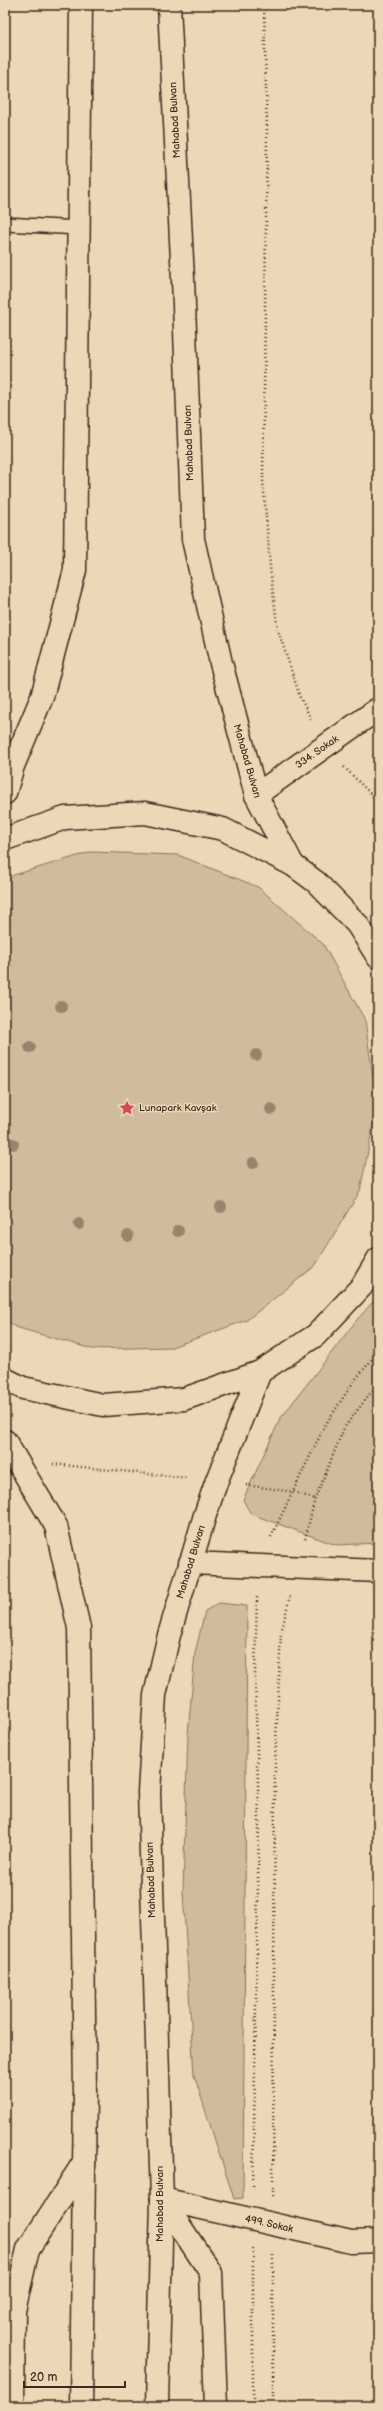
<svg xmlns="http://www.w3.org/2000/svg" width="383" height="2411" font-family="'Balsamiq Sans',sans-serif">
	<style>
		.green { fill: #d0bc9d; stroke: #86735e }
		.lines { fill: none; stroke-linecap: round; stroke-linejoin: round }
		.service-casing { stroke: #3b2a1e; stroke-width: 16 }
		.minor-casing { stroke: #3b2a1e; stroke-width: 25 }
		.primary-casing { stroke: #3b2a1e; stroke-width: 25 }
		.path { stroke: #3b2a1e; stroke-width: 2.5; stroke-dasharray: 1 3; stroke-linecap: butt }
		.service { stroke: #ecd8b6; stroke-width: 13 }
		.minor { stroke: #ecd8b6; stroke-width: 22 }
		.primary { stroke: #ecd8b6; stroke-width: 22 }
		.tree { fill: #97846d }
		.labels { text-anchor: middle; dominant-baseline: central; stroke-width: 3; stroke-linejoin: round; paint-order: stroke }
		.street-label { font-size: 10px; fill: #3b2a1e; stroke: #ecd8b6 }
		.poi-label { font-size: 10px; fill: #3b2a1e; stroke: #ecd8b6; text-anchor: start }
	</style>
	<rect width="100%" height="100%" fill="#ecd8b6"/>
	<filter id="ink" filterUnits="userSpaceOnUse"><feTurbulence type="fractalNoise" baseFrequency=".025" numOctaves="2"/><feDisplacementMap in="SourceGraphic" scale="8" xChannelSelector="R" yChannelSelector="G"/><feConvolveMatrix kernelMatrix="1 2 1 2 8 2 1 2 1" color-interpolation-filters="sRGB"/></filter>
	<g filter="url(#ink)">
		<g class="green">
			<polygon points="91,852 178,855 258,887 323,944 365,1020 377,1106 360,1191 315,1266 247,1320 172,1347 92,1349 15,1327 5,1319 5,882 14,875"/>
			<polygon points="378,1296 378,1543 336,1545 251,1514 243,1500 280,1419 356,1321"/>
			<polygon points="219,1603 247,1606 243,2198 234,2199 194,2075 183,1892 188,1734 195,1653 205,1611"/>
		</g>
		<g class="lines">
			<defs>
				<polyline id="service" points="5,224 79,228"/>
				<g id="minor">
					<polyline points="256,795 378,709"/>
					<polyline points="190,1563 378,1571"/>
					<polyline points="162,2199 351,2242 378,2241"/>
				</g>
				<g id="primary">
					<polyline points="169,5 183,279 193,539 221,663 256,795 293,865"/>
					<polyline points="5,793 13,766 42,697 75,570 81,5"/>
					<polyline points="5,839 65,818 145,813 223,829 293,865 316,882 357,924 378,957"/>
					<polyline points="5,1379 23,1388 103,1405 184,1399 260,1372 316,1335 362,1286 378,1259"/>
					<polyline points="5,1441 56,1526 79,1628 85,2091 81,2406"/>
					<polyline points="162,2199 211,2273 216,2406"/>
					<polyline points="13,2406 14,2311 28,2249 84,2162"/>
					<polyline points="157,2406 162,2199 149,1792 155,1695 169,1635 205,1515 217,1480 260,1372"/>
				</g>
			</defs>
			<use href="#service" class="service-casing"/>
			<use href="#minor" class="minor-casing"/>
			<use href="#primary" class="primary-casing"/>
			<g class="path">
				<polyline points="264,5 267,135 263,480 271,577 278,630 300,697 312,721"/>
				<polyline points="344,767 378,801"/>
				<polyline points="53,1464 188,1478"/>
				<polyline points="246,1485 294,1492 315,1499"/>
				<polyline points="271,1537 324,1427 354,1381 378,1352"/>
				<polyline points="305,1539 315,1499 344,1428 378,1383"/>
				<polyline points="253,2190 259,1822 255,1676 257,1595"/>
				<polyline points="273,2196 275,1764 281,1633 290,1596"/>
				<polyline points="253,2249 253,2406"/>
				<polyline points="273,2255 273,2406"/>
			</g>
			<use href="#service" class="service"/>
			<use href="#minor" class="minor"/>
			<use href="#primary" class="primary"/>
		</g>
		<g class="tree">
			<circle cx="61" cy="1006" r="6"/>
			<circle cx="30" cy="1047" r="6"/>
			<circle cx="256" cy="1055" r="6"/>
			<circle cx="271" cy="1109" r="6"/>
			<circle cx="13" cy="1144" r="6"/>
			<circle cx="253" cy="1163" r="6"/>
			<circle cx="221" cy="1207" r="6"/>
			<circle cx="79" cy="1224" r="6"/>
			<circle cx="178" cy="1231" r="6"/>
			<circle cx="128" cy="1236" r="6"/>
		</g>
	</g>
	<defs>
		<symbol id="sight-bare" viewBox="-9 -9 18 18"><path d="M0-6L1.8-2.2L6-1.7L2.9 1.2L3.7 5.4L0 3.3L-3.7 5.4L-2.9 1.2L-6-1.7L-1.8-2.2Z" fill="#d1495b" stroke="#ecd8b6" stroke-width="2.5" paint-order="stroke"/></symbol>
	</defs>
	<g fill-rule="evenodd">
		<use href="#sight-bare" x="116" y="1097" width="22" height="22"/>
	</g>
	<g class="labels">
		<g class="street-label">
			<text transform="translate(175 120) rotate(-93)">Mahabad Bulvarı</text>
			<text transform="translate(189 443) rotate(-92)">Mahabad Bulvarı</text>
			<text transform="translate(317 752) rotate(-35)">334. Sokak</text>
			<text transform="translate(247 761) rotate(74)">Mahabad Bulvarı</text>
			<text transform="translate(191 1562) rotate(-73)">Mahabad Bulvarı</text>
			<text transform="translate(151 1880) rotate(-92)">Mahabad Bulvarı</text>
			<text transform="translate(160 2204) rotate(-90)">Mahabad Bulvarı</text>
			<text transform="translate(269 2224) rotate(13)">499. Sokak</text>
		</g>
		<g class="poi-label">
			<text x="139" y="1108">Lunapark Kavşak</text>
		</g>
	</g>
	<rect width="383" height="2411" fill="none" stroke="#ecd8b6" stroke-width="20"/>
	<rect x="10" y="10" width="363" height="2391" fill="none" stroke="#3b2a1e" stroke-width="1.5" filter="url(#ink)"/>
	<path d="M24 2381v6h101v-6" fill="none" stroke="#3b2a1e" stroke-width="2"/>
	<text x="30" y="2381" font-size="12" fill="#3b2a1e" stroke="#ecd8b6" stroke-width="3" paint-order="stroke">20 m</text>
</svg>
